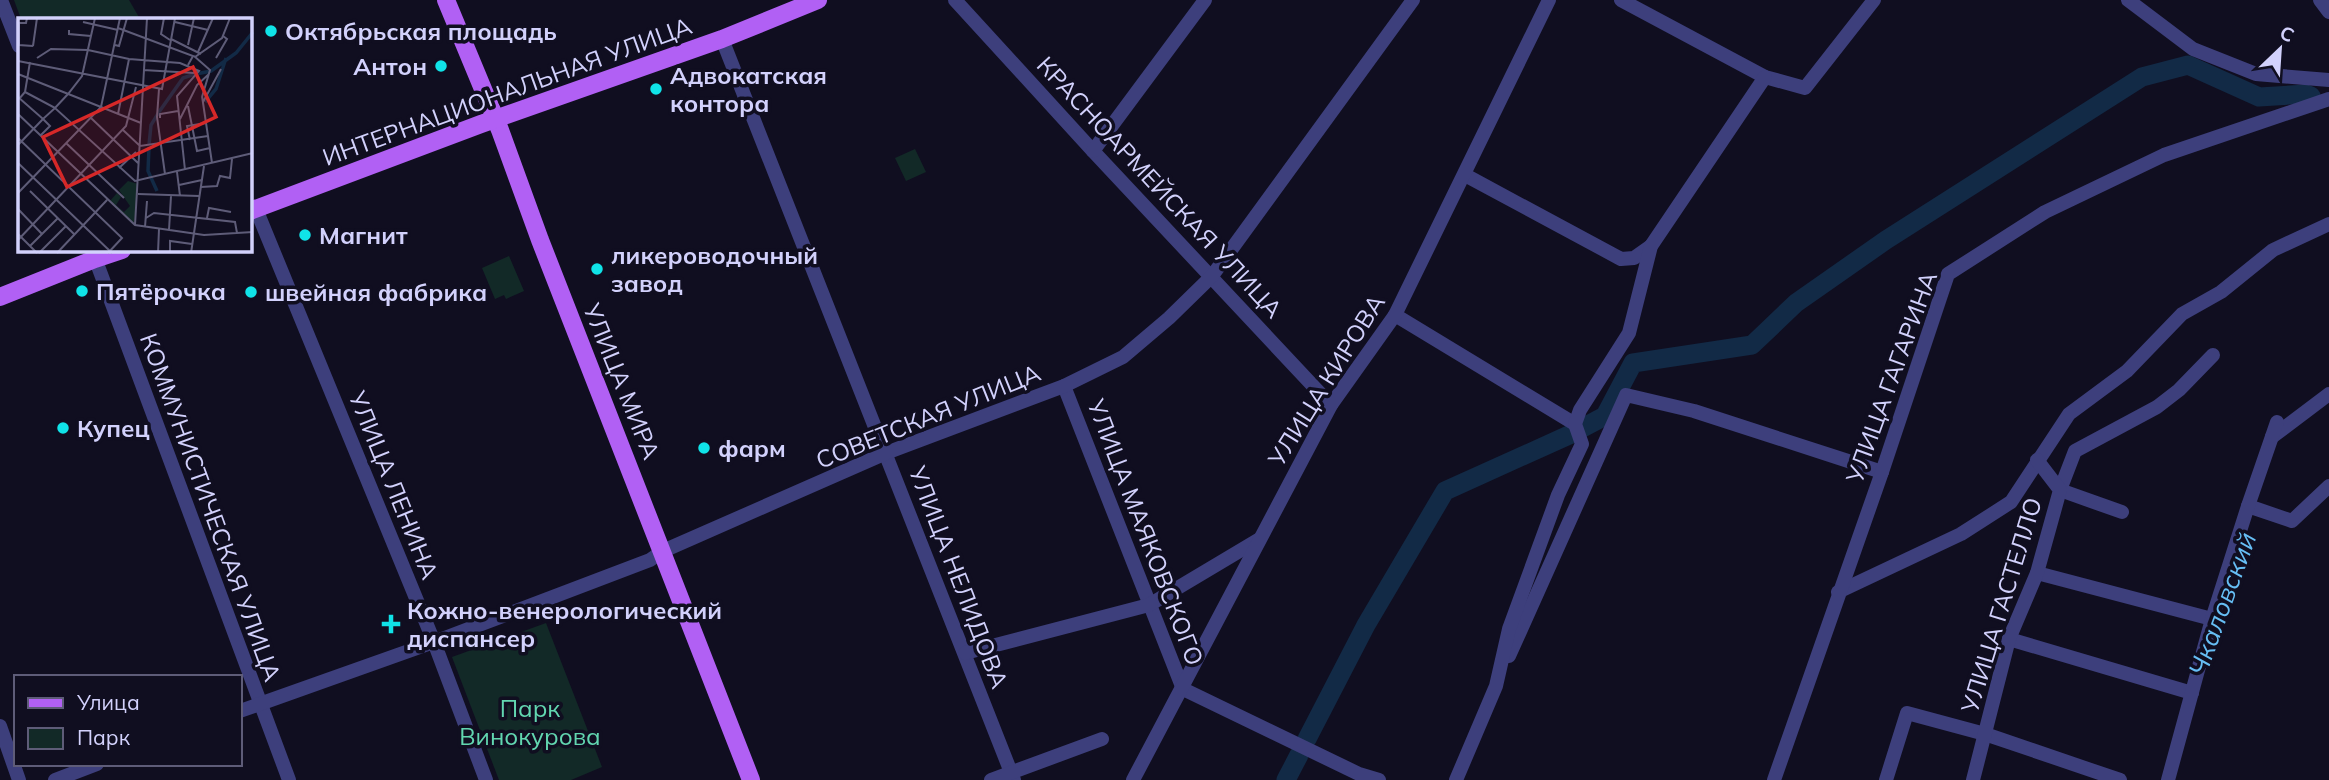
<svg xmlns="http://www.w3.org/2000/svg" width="2329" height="780" font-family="Mulish,sans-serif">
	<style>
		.green { fill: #122927 }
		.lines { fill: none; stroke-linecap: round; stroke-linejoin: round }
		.river { stroke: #122a46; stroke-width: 19 }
		.minor { stroke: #3d3f7c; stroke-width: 14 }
		.major { stroke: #b160f4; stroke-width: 18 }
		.poi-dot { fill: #10e3e8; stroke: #100e20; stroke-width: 2.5 }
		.labels { text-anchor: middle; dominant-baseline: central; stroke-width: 7; stroke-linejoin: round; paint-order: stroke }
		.poi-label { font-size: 24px; font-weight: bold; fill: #d2d1fc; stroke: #100e20; text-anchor: start }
		.street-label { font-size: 24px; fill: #d2d1fc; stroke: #100e20 }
		.park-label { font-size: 24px; fill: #62d6b0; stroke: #100e20 }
		.water-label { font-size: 26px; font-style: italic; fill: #66bef4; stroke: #100e20 }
		.inset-river { fill: none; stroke: #122a46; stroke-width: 3.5 }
		.inset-road { fill: none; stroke: #5e5c78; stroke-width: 2 }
		.view { fill: #d62828; fill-opacity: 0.15; stroke: #d62828; stroke-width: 3.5 }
		.inset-edge { fill: none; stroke: #d2d1fc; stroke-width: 3.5 }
	</style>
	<rect width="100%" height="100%" fill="#100e20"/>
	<g class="green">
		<polygon points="14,0 129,0 140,19 21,19"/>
		<polygon points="915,149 926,172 906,181 895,158"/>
		<polygon points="509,256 524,291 506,299 504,295 495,299 482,268"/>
		<polygon points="546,623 602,767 571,780 499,780 452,657"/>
	</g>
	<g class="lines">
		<g class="river">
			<polyline points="1307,739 1366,625 1445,491 1569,435 1605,416 1633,363 1752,345 1796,303 1886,240 2142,77 2188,65 2259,97 2306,94 2311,96"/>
			<polyline points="1286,780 1299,755"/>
		</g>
		<g class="minor">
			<polyline points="1,0 19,46"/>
			<polyline points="955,0 1093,151 1331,405"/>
			<polyline points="1621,0 1765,77 1805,88 1874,0"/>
			<polyline points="2128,0 2193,49 2256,74 2329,80"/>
			<polyline points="2320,0 2329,12"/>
			<polyline points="722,39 1014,780"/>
			<polyline points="1093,151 1205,0"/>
			<polyline points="1465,175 1621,259 1634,258 1651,246"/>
			<polyline points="256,209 434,642 486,780"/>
			<polyline points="92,250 289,780"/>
			<polyline points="1395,315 1575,424"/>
			<polyline points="1064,386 1183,689 1359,774 1379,780"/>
			<polyline points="2272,437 2329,394"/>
			<polyline points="2248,506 2292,521 2329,486"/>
			<polyline points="2122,512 2060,490 2075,451 2157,407 2179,390 2213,355"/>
			<polyline points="2037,573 2212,619"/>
			<polyline points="1838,592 1961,534 2011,502 2069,414 2127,371 2182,314 2221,292 2273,250 2329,224"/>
			<polyline points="2009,639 2192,693"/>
			<polyline points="965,653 1149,605 1258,540"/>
			<polyline points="1509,656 1626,395 1694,411 1882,472"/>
			<polyline points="240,711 434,642 650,560 663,551 886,453 1064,386 1123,357 1169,318 1212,276 1413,0"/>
			<polyline points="0,726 19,780"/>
			<polyline points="55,780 97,764"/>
			<polyline points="991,780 1102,739"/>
			<polyline points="1133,780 1331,405 1395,315 1549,0"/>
			<polyline points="1456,780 1496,686 1509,629 1558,495 1582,444 1575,424 1580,410 1629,333 1651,246 1765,77"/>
			<polyline points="1774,780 1882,472 1948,274 2045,212 2164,155 2329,99"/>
			<polyline points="1886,780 1907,713 1985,734 2120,780"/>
			<polyline points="1973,780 2009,639 2037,573 2060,490 2037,460"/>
			<polyline points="2168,780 2212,619 2248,506 2277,422"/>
		</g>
		<g class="major">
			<polyline points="446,0 500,130 540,240 751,780"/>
			<polyline points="250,211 481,124 722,39 818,0"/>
			<polyline points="0,297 95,259 122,250"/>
		</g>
	</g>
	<g class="poi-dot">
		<circle cx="271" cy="31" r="7"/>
		<circle cx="441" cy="66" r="7"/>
		<circle cx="656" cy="89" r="7"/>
		<circle cx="305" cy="235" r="7"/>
		<circle cx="597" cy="269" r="7"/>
		<circle cx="82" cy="291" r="7"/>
		<circle cx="251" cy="292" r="7"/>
		<circle cx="63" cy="428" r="7"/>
		<circle cx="704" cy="448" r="7"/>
		<path d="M387.5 613.5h7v7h7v7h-7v7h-7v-7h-7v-7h7z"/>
	</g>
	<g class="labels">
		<g class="poi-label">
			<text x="285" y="31">Октябрьская площадь</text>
			<text x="427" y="66" text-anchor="end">Антон</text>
			<text x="670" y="75">Адвокатская<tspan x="670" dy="28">контора</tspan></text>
			<text x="319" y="235">Магнит</text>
			<text x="611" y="255">ликероводочный<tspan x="611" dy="28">завод</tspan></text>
			<text x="96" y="291">Пятёрочка</text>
			<text x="265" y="292">швейная фабрика</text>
			<text x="77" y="428">Купец</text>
			<text x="718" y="448">фарм</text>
			<text x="407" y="610">Кожно-венерологический<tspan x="407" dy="28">диспансер</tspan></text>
		</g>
		<g class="street-label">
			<text transform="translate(507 91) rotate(-20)">ИНТЕРНАЦИОНАЛЬНАЯ УЛИЦА</text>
			<text transform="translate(1160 187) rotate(47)">КРАСНОАРМЕЙСКАЯ УЛИЦА</text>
			<text transform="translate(1891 377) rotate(-70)">УЛИЦА ГАГАРИНА</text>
			<text transform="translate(1326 380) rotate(-58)">УЛИЦА КИРОВА</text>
			<text transform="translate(622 381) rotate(68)">УЛИЦА МИРА</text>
			<text transform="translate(928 416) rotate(-22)">СОВЕТСКАЯ УЛИЦА</text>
			<text transform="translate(394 485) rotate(68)">УЛИЦА ЛЕНИНА</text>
			<text transform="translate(211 507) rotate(70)">КОММУНИСТИЧЕСКАЯ УЛИЦА</text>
			<text transform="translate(1146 532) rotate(69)">УЛИЦА МАЯКОВСКОГО</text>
			<text transform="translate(959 577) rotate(69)">УЛИЦА НЕЛИДОВА</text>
			<text transform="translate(2001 605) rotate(-73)">УЛИЦА ГАСТЕЛЛО</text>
		</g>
		<g class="park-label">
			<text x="530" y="708">Парк<tspan x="530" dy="28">Винокурова</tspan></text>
		</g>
		<g class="water-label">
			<text transform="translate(2222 604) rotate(-70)">Чкаловский</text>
		</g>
	</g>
	<g transform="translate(18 18)">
		<rect width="234" height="234" fill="#100e20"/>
		<path d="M110 163 120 166 116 206 92 183 99 175 103 179 98 187 106 194 112 188 101 172Z" fill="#122927"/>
		<path class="inset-river" d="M178 56 193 53 218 35 235 14M187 84 198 71 208 40M131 127 133 107 141 94 165 60 177 56M131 129 130 153 139 173"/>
		<path class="inset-road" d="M9 0 8 5H1V27L15 28M146 0 143 16 152 22M65 4 100 12M157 4 190 12M100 10 175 38 170 47M51 12V16L73 18M153 21 183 36M97 27 101 28 109 0M170 27 176 0M15 28 19 0M180 34 195 0M176 38 192 52 184 79M177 39 204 20 212 0M19 40 33 31 70 32 111 41 162 45 181 53 159 78 167 152M198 40 209 21 205 18M0 43 144 71 157 0M125 52 176 55M0 56 83 89M141 71 139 99 147 156M7 74 37 90 50 76 64 58 77 0M184 78 194 145M0 79 25 101 37 90 117 163 235 135M1 81 7 74 12 44M185 84 203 51M170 88 179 133 192 130M83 89 123 105M0 96 117 207 186 217 235 214M100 96 111 41M73 100 120 145M142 100V96L160 93M162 101 179 67 191 56M105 112 122 128 190 118M0 120 104 220 90 235M172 122 169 108 188 105M48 125 106 180M0 127 25 101 32 108 23 117M0 145 94 235M101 150 118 134M159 154 162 178M161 167 184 162M183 169 199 168 202 158 212 160 214 141M12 173 57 217M0 175 83 89 102 0M120 176 181 178M0 191 24 216M128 200 136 195 217 204 219 215M189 200 191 190 213 194M117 207 129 0M127 209 129 183M151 212 153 178M0 216 19 235M0 222 108 108 118 69M12 228 40 200M21 235 48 208M39 235 89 182M140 235 141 211M152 235V223L174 226M173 235 186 148"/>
		<path class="view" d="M175 49 198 99 49 169 25 119Z"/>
		<rect width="234" height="234" class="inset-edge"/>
	</g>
	<rect x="14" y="675" width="228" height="91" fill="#100e20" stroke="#5e5c78" stroke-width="2"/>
	<rect x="28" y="698" width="35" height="10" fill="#b160f4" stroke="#5e5c78" stroke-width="2"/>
	<text x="77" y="710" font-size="21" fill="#d2d1fc">Улица</text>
	<rect x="28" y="728" width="35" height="21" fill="#122927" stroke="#5e5c78" stroke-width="2"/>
	<text x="77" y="745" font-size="21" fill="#d2d1fc">Парк</text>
	<g transform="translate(2280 49) rotate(25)" stroke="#100e20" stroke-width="5" paint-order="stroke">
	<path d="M0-5L12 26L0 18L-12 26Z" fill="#d2d1fc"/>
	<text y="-10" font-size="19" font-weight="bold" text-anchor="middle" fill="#d2d1fc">С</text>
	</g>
</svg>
